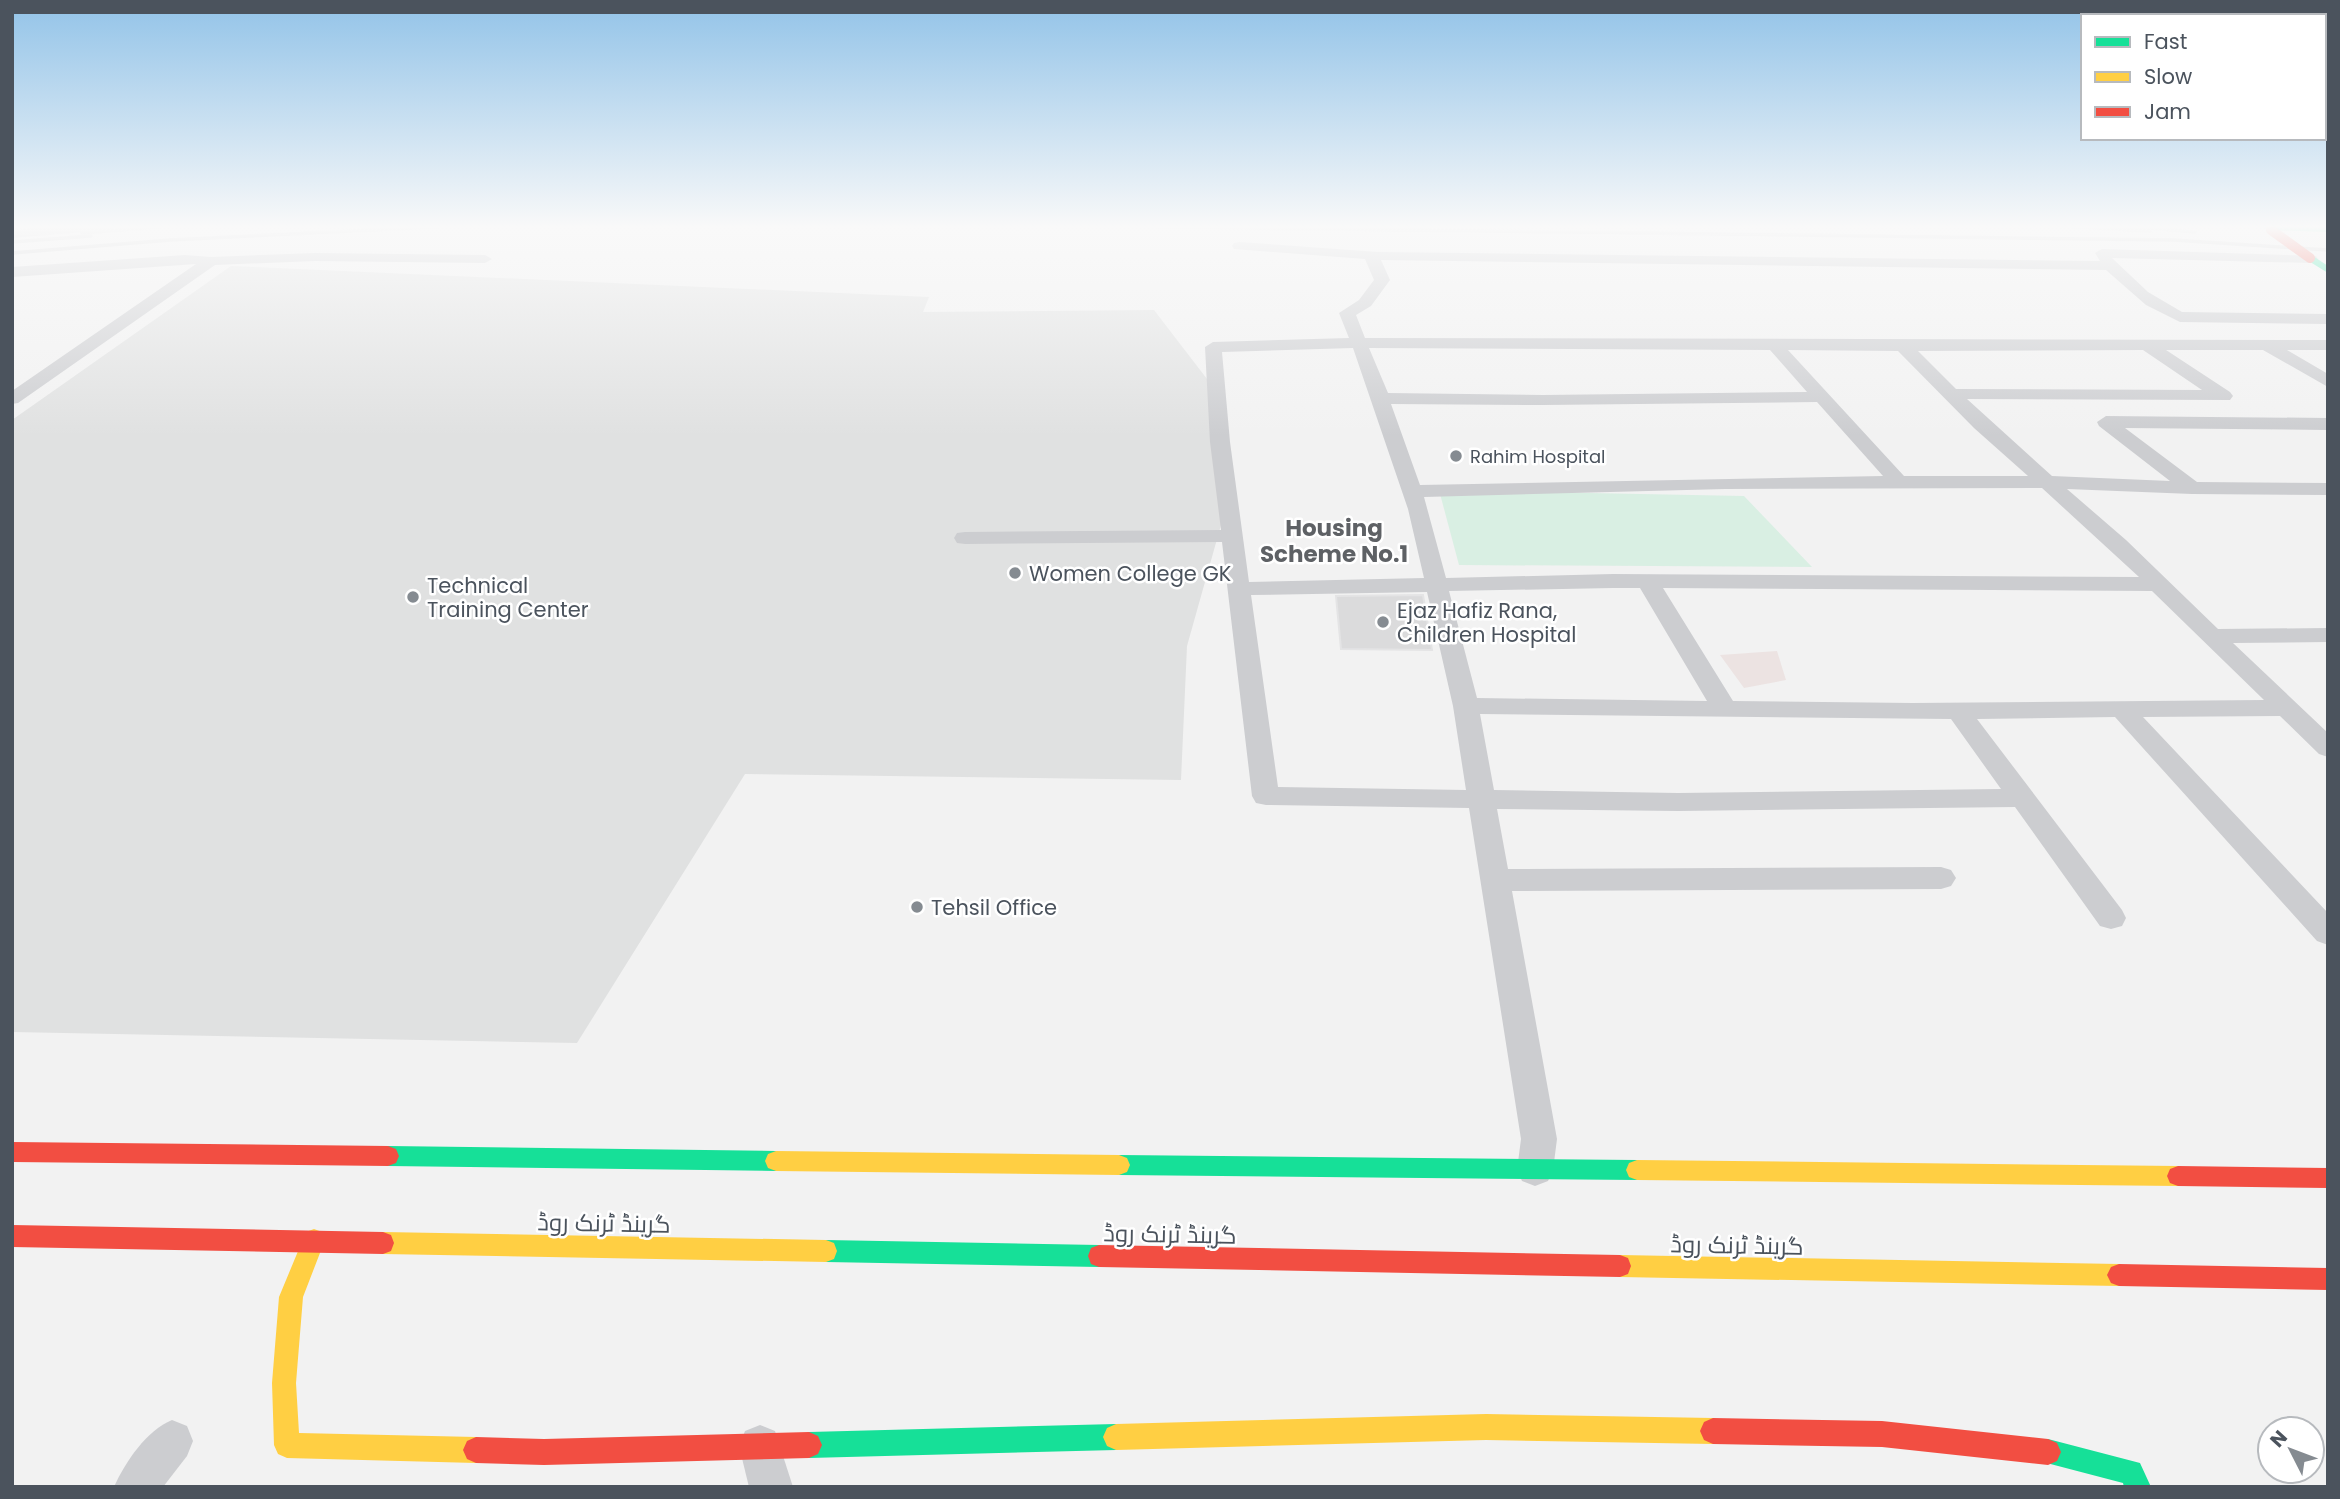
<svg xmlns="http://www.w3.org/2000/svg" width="2340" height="1499" font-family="Poppins,Cairo,sans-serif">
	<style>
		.education { fill: #e0e1e1 }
		.medical { fill: #ece3e2 }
		.green { fill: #d9efe3 }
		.building { fill: #dbdbdc; stroke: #e4e4e5; stroke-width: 2 }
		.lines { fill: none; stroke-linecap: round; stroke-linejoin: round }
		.street { fill: #cccdd0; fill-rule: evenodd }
		.fast { fill: #16e098; fill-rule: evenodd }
		.slow { fill: #ffcf43; fill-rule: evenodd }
		.jam { fill: #f24e42; fill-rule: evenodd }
		.rail { stroke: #c7c8ca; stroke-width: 3.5 }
		.jam-bridge { stroke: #f24e42; stroke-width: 10 }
		.poi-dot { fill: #858b91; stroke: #fff; stroke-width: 2.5 }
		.labels { text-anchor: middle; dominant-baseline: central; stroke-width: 5; stroke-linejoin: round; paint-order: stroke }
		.far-poi-label { font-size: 18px; fill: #4b535d; stroke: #fff; text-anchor: start }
		.poi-label { font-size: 21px; fill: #4b535d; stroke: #fff; text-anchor: start }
		.neighbourhood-label { font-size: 23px; font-weight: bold; fill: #5e6165; stroke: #fff }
		.near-street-label { font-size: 24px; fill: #4b535d; stroke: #fff }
	</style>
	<rect width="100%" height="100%" fill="#f2f2f2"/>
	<polygon class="education" points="231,266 929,297 923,312 1154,310 1217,392 1228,500 1187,646 1181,780 745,774 577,1043 12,1032 12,420"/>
	<polygon class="medical" points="1777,651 1786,680 1744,688 1720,655"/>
	<polygon class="green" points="1439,490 1744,496 1812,567 1459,565"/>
	<polygon class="building" points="1423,595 1432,650 1341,649 1336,596"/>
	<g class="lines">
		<g class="street">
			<polygon points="53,226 116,226 109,230 12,238 12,230"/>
			<path d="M1239 242 1378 252 2100 261 2095 253 2102 249 2316 256 2318 259 2316 262 2311 263 2112 258 2148 292 2182 312 2328 314V324L2180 322 2146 305 2106 270 1381 260 1390 280 1371 306 1356 315 1365 338 2328 340V350H2287L2328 374V387L2263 350H2166L2230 392 2233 396 2230 400 1967 399 2052 476 2170 481 2099 426 2097 422 2106 416 2328 418V430L2125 428 2197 482 2328 483V495L2192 494 2067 489 2126 540 2218 629 2328 628V642L2233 643 2328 733V757L2319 754 2280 716 2143 717 2328 913V945L2317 941 2115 717 1977 719 2122 910 2126 918 2122 926 2111 929 2100 926 2015 807 1678 811 1497 809 1508 869 1941 867 1951 870 1956 878 1951 886 1941 889 1512 891 1557 1139 1553 1170 1548 1181 1535 1186 1522 1181 1517 1170 1521 1139 1469 808 1266 805 1256 803 1252 796 1222 542 965 544 957 543 954 538 957 533 965 532 1221 530 1210 442 1205 347 1213 342 1349 338 1339 313 1359 300 1374 280 1365 259 1234 249 1232 246 1234 243ZM1353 348 1408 509 1424 578 1249 582 1230 442 1222 352ZM1369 348 1770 350 1807 392 1543 395 1388 393ZM1788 350 1898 351 1974 428 2028 476H1904ZM2143 350 2202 390 1956 389 1918 351ZM1817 402 1883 476 1420 485 1391 404 1543 405ZM2042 488 2139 577 1613 574 1446 578 1424 497 1725 489ZM1613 588H1640L1707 701 1477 698 1449 591ZM1663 588 2152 591 2264 700 1913 703 1733 701ZM1427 592 1453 706 1466 790 1278 787 1251 595ZM1480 714 1951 719 2001 789 1678 793 1494 790Z"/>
			<polygon points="315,253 485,255 492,259 485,263 315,261 215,265 18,403 12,404 12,391 196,264 12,277 12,267 185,255 211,257"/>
			<path d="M172 1420 187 1426 193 1441 187 1456 163 1487H114C125 1462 147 1430 172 1420Z"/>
			<polygon points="760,1425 775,1431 793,1487 749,1487 739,1446 745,1431"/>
		</g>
		<g class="fast">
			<polygon points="2263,226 2328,226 2328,232 2267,230"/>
			<polygon points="2307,256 2313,256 2328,266 2328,273 2307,260"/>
			<polygon points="388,1146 776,1151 784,1154 787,1161 784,1168 776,1171 388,1166 380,1163 377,1156 380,1149"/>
			<polygon points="1119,1155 1637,1160 1645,1163 1648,1170 1645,1177 1637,1180 1119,1175 1111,1172 1108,1165 1111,1158"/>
			<polygon points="826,1240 1099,1245 1107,1248 1110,1256 1107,1264 1099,1267 826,1262 818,1259 815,1251 818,1243"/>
			<polygon points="1116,1424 1125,1428 1129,1437 1125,1446 1116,1450 809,1458 800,1454 796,1445 800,1436 809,1432"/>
			<polygon points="2048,1439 2140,1463 2151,1487 2124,1487 2123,1483 2039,1461 2035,1452 2039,1443"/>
		</g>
		<g class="slow">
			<polygon points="776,1151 1119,1155 1127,1158 1130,1165 1127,1172 1119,1175 776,1171 768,1168 765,1161 768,1154"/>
			<polygon points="1637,1160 2178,1166 2186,1169 2189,1176 2186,1183 2178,1186 1637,1180 1629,1177 1626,1170 1629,1163"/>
			<polygon points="314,1229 322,1232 325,1240 303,1297 296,1383 299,1433 476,1437 485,1441 489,1450 485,1459 476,1463 287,1458 278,1454 274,1445 272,1383 279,1297 306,1232"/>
			<polygon points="383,1232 826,1240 834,1243 837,1251 834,1259 826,1262 383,1254 375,1251 372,1243 375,1235"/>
			<polygon points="1620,1255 2119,1264 2127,1267 2131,1275 2127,1283 2119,1286 1620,1277 1612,1274 1609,1266 1612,1258"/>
			<polygon points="1486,1414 1713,1418 1722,1422 1726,1431 1722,1440 1713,1444 1486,1440 1116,1450 1107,1446 1103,1437 1107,1428 1116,1424"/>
		</g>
		<g class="jam">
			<polygon points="12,1142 388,1146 396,1149 399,1156 396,1163 388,1166 12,1162"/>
			<polygon points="2178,1166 2328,1168 2328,1188 2178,1186 2170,1183 2167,1176 2170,1169"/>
			<polygon points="12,1225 383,1232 391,1235 394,1243 391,1251 383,1254 12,1247"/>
			<polygon points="1099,1245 1620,1255 1628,1258 1631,1266 1628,1274 1620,1277 1099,1267 1091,1264 1088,1256 1091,1248"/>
			<polygon points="2119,1264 2328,1268 2328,1290 2119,1286 2111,1283 2107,1275 2111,1267"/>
			<polygon points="1713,1418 1882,1421 2048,1439 2057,1443 2061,1452 2057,1461 2048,1465 1882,1447 1713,1444 1704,1440 1700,1431 1704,1422"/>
			<polygon points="809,1432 818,1436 822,1445 818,1454 809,1458 544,1465 476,1463 467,1459 463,1450 467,1441 476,1437 544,1439"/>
		</g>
		<g class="rail">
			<polyline points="1103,226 2174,240 2328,250"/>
			<polyline points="2061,226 2150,231"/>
			<polyline points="2139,227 2195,232"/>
			<polyline points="82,233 169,226"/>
			<polyline points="12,242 91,236"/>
			<polyline points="12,253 170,240 452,226"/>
		</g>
		<polyline class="jam-bridge" points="2271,230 2310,258"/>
	</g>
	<linearGradient id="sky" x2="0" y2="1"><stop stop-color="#92c3e8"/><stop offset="0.52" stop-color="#f9f9f9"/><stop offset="1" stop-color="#f9f9f9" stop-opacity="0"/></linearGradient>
	<rect width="2340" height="436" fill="url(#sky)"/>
	<g class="poi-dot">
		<circle cx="1456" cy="456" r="7"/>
		<circle cx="1015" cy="573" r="7"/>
		<circle cx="413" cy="597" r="7"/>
		<circle cx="1383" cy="622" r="7"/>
		<circle cx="917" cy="907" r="7"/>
	</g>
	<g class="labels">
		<g class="far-poi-label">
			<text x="1470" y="456">Rahim Hospital</text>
		</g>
		<g class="poi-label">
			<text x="1029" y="573">Women College GK</text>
			<text x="427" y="585">Technical<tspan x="427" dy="24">Training Center</tspan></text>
			<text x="1397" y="610">Ejaz Hafiz Rana,<tspan x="1397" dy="24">Children Hospital</tspan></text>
			<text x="931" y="907">Tehsil Office</text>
		</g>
		<g class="neighbourhood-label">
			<text x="1334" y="528">Housing<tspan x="1334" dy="26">Scheme No.1</tspan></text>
		</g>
		<g class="near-street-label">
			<text transform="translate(604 1223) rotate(1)">گرینڈ ٹرنک روڈ</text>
			<text transform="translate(1170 1234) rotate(1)">گرینڈ ٹرنک روڈ</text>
			<text transform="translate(1737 1245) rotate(1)">گرینڈ ٹرنک روڈ</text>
		</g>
	</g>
	<rect width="2340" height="1499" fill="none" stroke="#4b535d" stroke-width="28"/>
	<rect x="2081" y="14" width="245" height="126" fill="#ffffff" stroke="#b7babe" stroke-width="2"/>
	<rect x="2095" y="37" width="35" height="10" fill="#16e098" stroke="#b7babe" stroke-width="2"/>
	<text x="2144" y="49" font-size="21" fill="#4b535d">Fast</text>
	<rect x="2095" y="72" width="35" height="10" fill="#ffcf43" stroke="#b7babe" stroke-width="2"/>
	<text x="2144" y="84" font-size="21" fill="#4b535d">Slow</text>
	<rect x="2095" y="107" width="35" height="10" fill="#f24e42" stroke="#b7babe" stroke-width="2"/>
	<text x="2144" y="119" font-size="21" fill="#4b535d">Jam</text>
	<g transform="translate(2291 1450) rotate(312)"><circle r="33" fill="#ffffff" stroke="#b7babe" stroke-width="2"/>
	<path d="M0-5L12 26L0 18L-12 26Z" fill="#858b91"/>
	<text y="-10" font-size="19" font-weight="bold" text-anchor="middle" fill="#4b535d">N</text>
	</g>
</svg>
